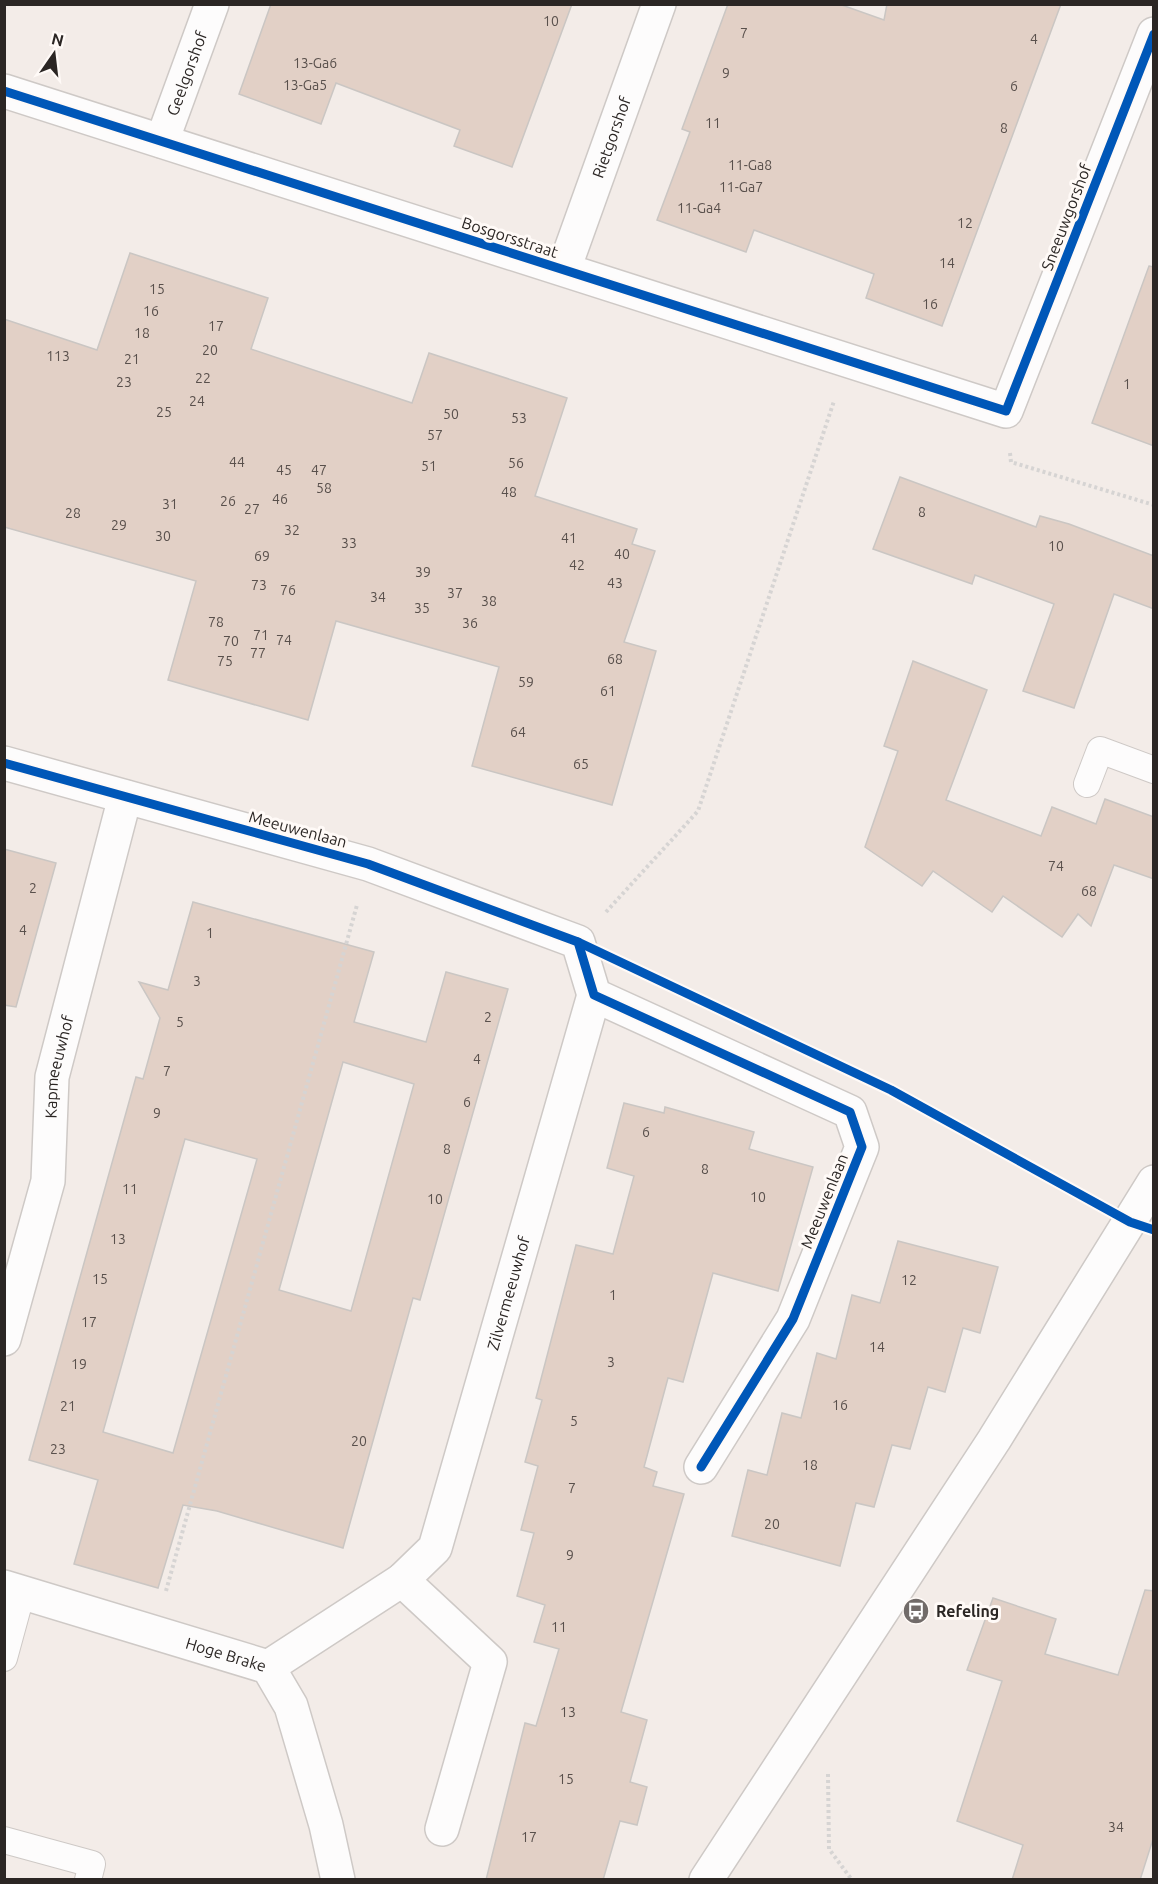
<svg xmlns="http://www.w3.org/2000/svg" width="1158" height="1884" font-family="Ubuntu,sans-serif">
	<style>
		.building { fill: #e2d0c6; stroke: #cac6c3; stroke-width: 1.5; fill-rule: evenodd }
		.lines { fill: none; stroke-linecap: round; stroke-linejoin: round }
		.lane-casing { stroke: #cec9c6; stroke-width: 28 }
		.street-casing { stroke: #cec9c6; stroke-width: 36 }
		.secondary-casing { stroke: #cec9c6; stroke-width: 36 }
		.path { stroke: #d6d4d3; stroke-width: 4; stroke-dasharray: 3 3; stroke-linecap: butt }
		.lane { stroke: #fdfcfc; stroke-width: 26 }
		.street { stroke: #fdfcfc; stroke-width: 33 }
		.secondary { stroke: #fdfcfc; stroke-width: 33 }
		.cycleway-casing { stroke: #fffaf7; stroke-width: 13 }
		.cycleway { stroke: #0057b8; stroke-width: 9 }
		.labels { text-anchor: middle; dominant-baseline: central; stroke-width: 6; stroke-linejoin: round; paint-order: stroke }
		.number-label { font-size: 14px; fill: #59504c }
		.street-label { font-size: 16px; fill: #2b2624; stroke: #fffaf7 }
		.poi-label { font-size: 16px; font-weight: bold; fill: #2b2624; stroke: #fffaf7; text-anchor: start }
	</style>
	<rect width="100%" height="100%" fill="#f3ece8"/>
	<g class="building">
		<polygon points="271,4 572,4 512,167 454,146 460,130 336,83 321,124 239,94"/>
		<polygon points="728,4 839,4 884,20 887,4 1061,4 942,326 866,298 874,274 754,230 746,252 657,220 690,132 682,129"/>
		<polygon points="130,253 268,298 251,349 412,403 429,353 567,398 535,496 637,529 632,544 655,551 624,642 656,651 612,805 472,766 499,667 336,621 308,720 168,680 196,581 4,527 4,319 97,350"/>
		<polygon points="1149,266 1154,267 1154,446 1092,423"/>
		<polygon points="900,477 1036,527 1040,516 1069,524 1154,556 1154,609 1114,594 1074,708 1023,691 1054,604 975,575 972,584 873,549"/>
		<polygon points="913,661 987,690 946,800 1041,836 1052,807 1096,824 1105,799 1154,817 1154,879 1114,865 1091,926 1078,914 1062,937 1003,896 992,912 933,871 922,886 865,847 898,751 884,746"/>
		<polygon points="4,849 56,863 16,1007 4,1005"/>
		<path d="M193 902 374 952 354 1022 426 1042 446 972 508 989 420 1300 413 1298 343 1548 217 1511 183 1505 158 1588 74 1564 98 1480 29 1460 136 1077 143 1079 160 1018 139 982 168 990ZM343 1062 414 1084 351 1311 279 1290ZM185 1139 257 1159 173 1453 103 1432Z"/>
		<polygon points="624,1103 664,1113 665,1107 754,1132 749,1149 813,1167 778,1291 713,1273 683,1382 668,1378 644,1467 657,1472 653,1486 684,1494 621,1712 647,1720 630,1782 647,1787 637,1825 620,1821 603,1880 486,1880 525,1723 536,1726 559,1649 534,1642 545,1605 517,1596 534,1533 521,1530 538,1466 525,1462 542,1400 536,1398 576,1245 613,1254 634,1176 607,1168"/>
		<polygon points="898,1241 998,1267 980,1333 963,1328 945,1392 928,1387 910,1449 892,1445 874,1507 856,1503 840,1566 732,1536 748,1470 767,1475 782,1413 801,1418 817,1353 836,1359 852,1295 880,1303"/>
		<polygon points="1145,1590 1154,1591 1154,1836 1140,1880 1012,1880 1023,1845 957,1821 1002,1681 967,1670 993,1598 1056,1619 1045,1654 1118,1675"/>
	</g>
	<g class="lines">
		<defs>
			<g id="lane">
				<polyline points="1087,784 1100,750 1154,770"/>
				<polyline points="4,1658 22,1592"/>
				<polyline points="4,1840 92,1864 88,1880"/>
			</g>
			<g id="street">
				<polyline points="4,91 1006,411 1154,34"/>
				<path id="s1" d="M162 141 212 4"/>
				<path id="s2" d="M564 269 659 4"/>
				<polyline points="4,763 368,864 578,942 594,995 850,1112 862,1147 793,1319 701,1467"/>
				<path id="s3" d="M4 1339 48 1181 52 1077 125 797"/>
				<polyline points="402,1580 490,1662 442,1829"/>
				<path id="s4" d="M268 1667 402 1580 435 1548 594 995"/>
			</g>
			<g id="secondary">
				<path id="s5" d="M4 1587 268 1667 291 1706 326 1825 338 1880"/>
				<polyline points="706,1880 994,1440 1154,1182"/>
			</g>
		</defs>
		<use href="#lane" class="lane-casing"/>
		<use href="#street" class="street-casing"/>
		<use href="#secondary" class="secondary-casing"/>
		<g class="path">
			<polyline points="1010,453 1011,462 1154,505"/>
			<polyline points="606,912 698,811 834,401"/>
			<polyline points="166,1591 357,905"/>
			<polyline points="828,1774 829,1849 852,1880"/>
		</g>
		<use href="#lane" class="lane"/>
		<use href="#street" class="street"/>
		<use href="#secondary" class="secondary"/>
		<defs>
			<g id="cycleway">
				<polyline points="4,91 1006,411 1154,34"/>
				<polyline points="4,763 368,864 578,942 594,995 850,1112 862,1147 793,1319 701,1467"/>
				<polyline points="578,942 891,1090 1130,1222 1154,1230"/>
			</g>
		</defs>
		<use href="#cycleway" class="cycleway-casing"/>
		<use href="#cycleway" class="cycleway"/>
	</g>
	<defs>
		<symbol id="bus-disc" viewBox="-11 -11 22 22"><circle r="9.5" fill="#716b69" stroke="#fffaf7"/><path d="M-5-6H5V4H4V6H2V4H-2V6H-4V4H-5ZM-3.5-4V0h7V-4ZM-3.5 1.2v1.5H-2V1.2ZM2 1.2v1.5H3.5V1.2Z" fill="#fff"/></symbol>
	</defs>
	<g fill-rule="evenodd">
		<use href="#bus-disc" x="901" y="1596" width="30" height="30"/>
	</g>
	<g class="labels">
		<g class="number-label">
			<text x="551" y="21">10</text>
			<text x="744" y="33">7</text>
			<text x="1034" y="39">4</text>
			<text x="315" y="63">13-Ga6</text>
			<text x="726" y="73">9</text>
			<text x="305" y="85">13-Ga5</text>
			<text x="1014" y="86">6</text>
			<text x="713" y="123">11</text>
			<text x="1004" y="128">8</text>
			<text x="750" y="165">11-Ga8</text>
			<text x="741" y="187">11-Ga7</text>
			<text x="699" y="208">11-Ga4</text>
			<text x="965" y="223">12</text>
			<text x="947" y="263">14</text>
			<text x="157" y="289">15</text>
			<text x="930" y="304">16</text>
			<text x="151" y="311">16</text>
			<text x="216" y="326">17</text>
			<text x="142" y="333">18</text>
			<text x="210" y="350">20</text>
			<text x="58" y="356">113</text>
			<text x="132" y="359">21</text>
			<text x="203" y="378">22</text>
			<text x="124" y="382">23</text>
			<text x="1127" y="384">1</text>
			<text x="197" y="401">24</text>
			<text x="164" y="412">25</text>
			<text x="451" y="414">50</text>
			<text x="519" y="418">53</text>
			<text x="435" y="435">57</text>
			<text x="237" y="462">44</text>
			<text x="516" y="463">56</text>
			<text x="429" y="466">51</text>
			<text x="284" y="470">45</text>
			<text x="319" y="470">47</text>
			<text x="324" y="488">58</text>
			<text x="509" y="492">48</text>
			<text x="280" y="499">46</text>
			<text x="228" y="501">26</text>
			<text x="170" y="504">31</text>
			<text x="252" y="509">27</text>
			<text x="922" y="512">8</text>
			<text x="73" y="513">28</text>
			<text x="119" y="525">29</text>
			<text x="292" y="530">32</text>
			<text x="163" y="536">30</text>
			<text x="569" y="538">41</text>
			<text x="349" y="543">33</text>
			<text x="1056" y="546">10</text>
			<text x="622" y="554">40</text>
			<text x="262" y="556">69</text>
			<text x="577" y="565">42</text>
			<text x="423" y="572">39</text>
			<text x="615" y="583">43</text>
			<text x="259" y="585">73</text>
			<text x="288" y="590">76</text>
			<text x="455" y="593">37</text>
			<text x="378" y="597">34</text>
			<text x="489" y="601">38</text>
			<text x="422" y="608">35</text>
			<text x="216" y="622">78</text>
			<text x="470" y="623">36</text>
			<text x="261" y="635">71</text>
			<text x="284" y="640">74</text>
			<text x="231" y="641">70</text>
			<text x="258" y="653">77</text>
			<text x="615" y="659">68</text>
			<text x="225" y="661">75</text>
			<text x="526" y="682">59</text>
			<text x="608" y="691">61</text>
			<text x="518" y="732">64</text>
			<text x="581" y="764">65</text>
			<text x="1056" y="866">74</text>
			<text x="33" y="888">2</text>
			<text x="1089" y="891">68</text>
			<text x="23" y="930">4</text>
			<text x="210" y="933">1</text>
			<text x="197" y="981">3</text>
			<text x="488" y="1017">2</text>
			<text x="180" y="1022">5</text>
			<text x="477" y="1059">4</text>
			<text x="167" y="1071">7</text>
			<text x="467" y="1102">6</text>
			<text x="157" y="1113">9</text>
			<text x="646" y="1132">6</text>
			<text x="447" y="1149">8</text>
			<text x="705" y="1169">8</text>
			<text x="130" y="1189">11</text>
			<text x="758" y="1197">10</text>
			<text x="435" y="1199">10</text>
			<text x="118" y="1239">13</text>
			<text x="100" y="1279">15</text>
			<text x="909" y="1280">12</text>
			<text x="613" y="1295">1</text>
			<text x="89" y="1322">17</text>
			<text x="877" y="1347">14</text>
			<text x="611" y="1362">3</text>
			<text x="79" y="1364">19</text>
			<text x="840" y="1405">16</text>
			<text x="68" y="1406">21</text>
			<text x="574" y="1421">5</text>
			<text x="359" y="1441">20</text>
			<text x="58" y="1449">23</text>
			<text x="810" y="1465">18</text>
			<text x="572" y="1488">7</text>
			<text x="772" y="1524">20</text>
			<text x="570" y="1555">9</text>
			<text x="559" y="1627">11</text>
			<text x="568" y="1712">13</text>
			<text x="566" y="1779">15</text>
			<text x="1116" y="1827">34</text>
			<text x="529" y="1837">17</text>
		</g>
		<g class="street-label">
			<text stroke="none"><textPath href="#s1" startOffset="72">Geelgorshof</textPath></text>
			<text stroke="none"><textPath href="#s2" startOffset="140">Rietgorshof</textPath></text>
			<text transform="translate(1066 217) rotate(-69)">Sneeuwgorshof</text>
			<text transform="translate(510 237) rotate(18)">Bosgorsstraat</text>
			<text transform="translate(298 829) rotate(15)">Meeuwenlaan</text>
			<text stroke="none"><textPath href="#s3" startOffset="279">Kapmeeuwhof</textPath></text>
			<text transform="translate(824 1201) rotate(-68)">Meeuwenlaan</text>
			<text stroke="none"><textPath href="#s4" startOffset="471">Zilvermeeuwhof</textPath></text>
			<text stroke="none"><textPath href="#s5" startOffset="232">Hoge Brake</textPath></text>
		</g>
		<g class="poi-label">
			<text x="936" y="1611">Refeling</text>
		</g>
	</g>
	<rect width="1158" height="1884" fill="none" stroke="#2b2624" stroke-width="12"/>
	<g transform="translate(54 54) rotate(14)" stroke="#fffaf7" stroke-width="4.5" paint-order="stroke">
	<path d="M0-4.5L10 22L0 15L-10 22Z" fill="#2b2624"/>
	<text y="-9" font-size="16" font-weight="bold" text-anchor="middle" fill="#2b2624">N</text>
	</g>
</svg>
